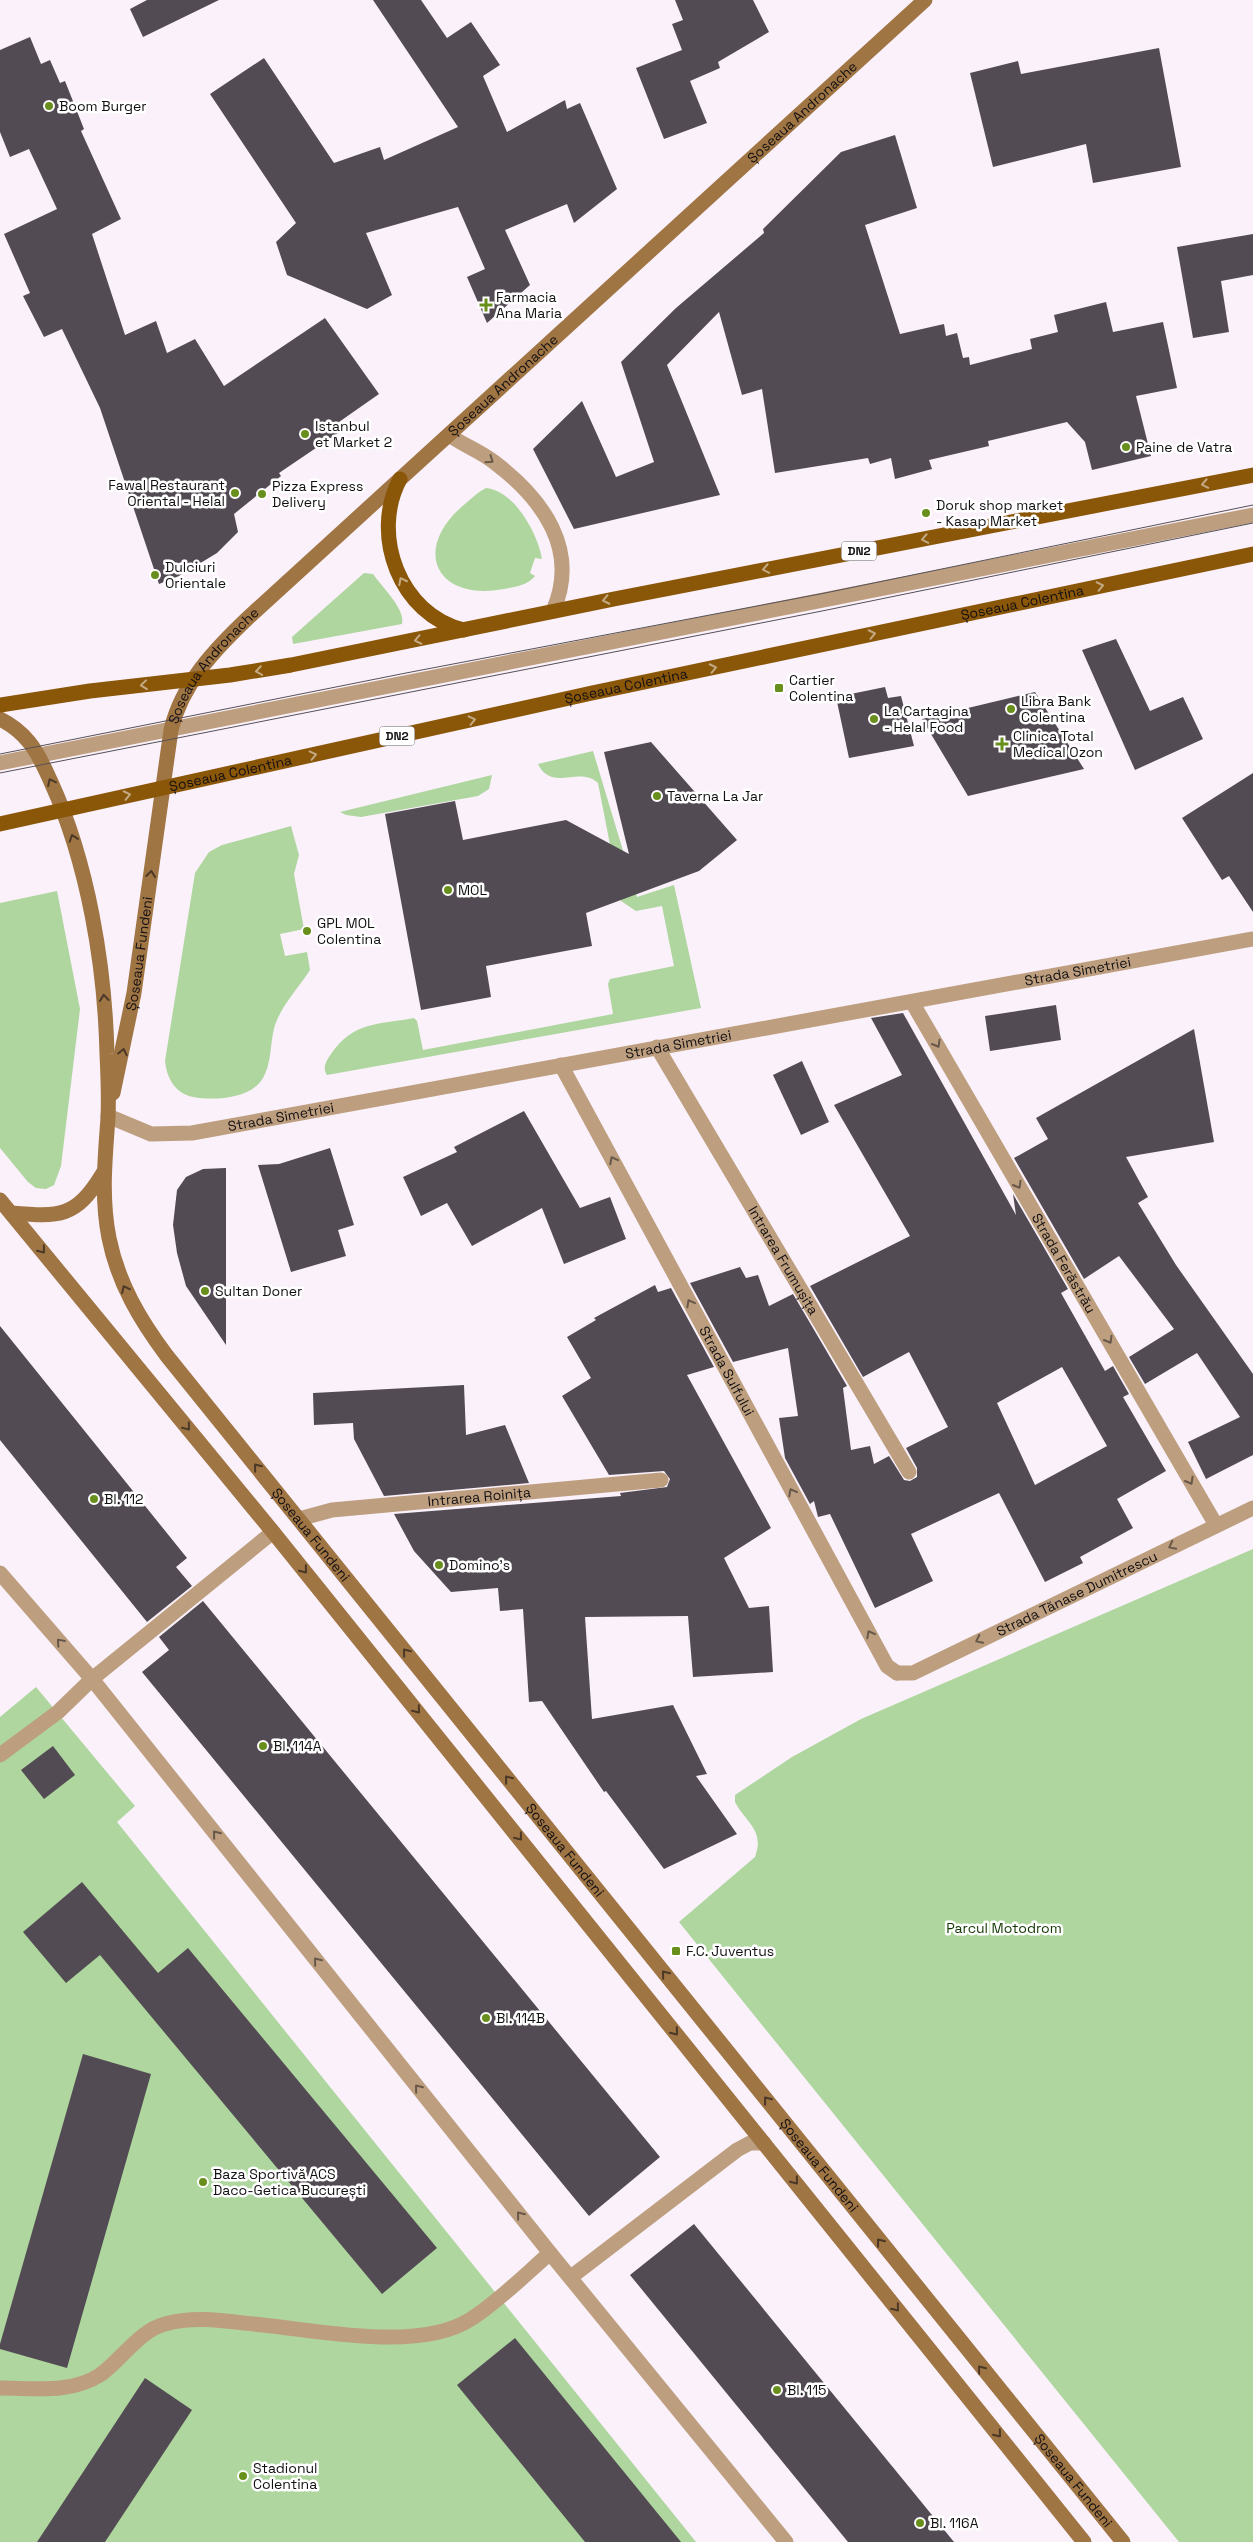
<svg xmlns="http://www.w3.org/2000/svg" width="1253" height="2542" font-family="'Space Grotesk',sans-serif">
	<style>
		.green { fill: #aed69e }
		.building { fill: #534b53; fill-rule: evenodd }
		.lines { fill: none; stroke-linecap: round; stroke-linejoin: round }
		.lane { stroke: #bd9f7f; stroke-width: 15 }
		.street { stroke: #bd9f7f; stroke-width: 15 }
		.secondary { stroke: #a07544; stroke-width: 15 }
		.primary { stroke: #8a5608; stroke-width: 15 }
		.tram { stroke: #565156; stroke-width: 1 }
		.oneway { stroke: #685849 }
		.oneway2 { stroke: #c4aa84 }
		.oneway3 { stroke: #4b3827 }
		.poi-dot { fill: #688f1b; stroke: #fff; stroke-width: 2 }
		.labels { text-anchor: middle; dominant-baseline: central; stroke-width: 5; stroke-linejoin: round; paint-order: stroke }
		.shield { fill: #fff; stroke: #5a585a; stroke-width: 1 }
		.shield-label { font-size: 12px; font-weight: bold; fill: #131013 }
		.poi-label { font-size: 14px; fill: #131013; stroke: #fff; text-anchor: start }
		.street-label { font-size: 14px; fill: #131013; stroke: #fff }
		.park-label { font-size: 14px; fill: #123600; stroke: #fff }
	</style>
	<rect width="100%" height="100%" fill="#fbf1fb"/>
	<g class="green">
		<path d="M486 488C515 491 538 534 542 559L535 558 530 573 535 576C528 585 515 587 504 589 435 602 411 548 465 504 472 498 478 492 486 488Z"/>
		<path d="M364 573 373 574C381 586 406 609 402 624L293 644 292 637Z"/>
		<path d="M593 751 637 897 674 885 701 1008 327 1075C322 1068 326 1061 331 1054 354 1021 377 1025 414 1018L417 1021 423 1050 613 1014 608 984 610 979 674 966 662 906 636 911 621 901 598 783C580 766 553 791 539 766L538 764Z"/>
		<polygon points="492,775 489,789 478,796 361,817 346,815 340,812"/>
		<path d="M291 826 299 855 294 874 304 929 280 934 285 956 307 952 310 970C299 987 282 1005 275 1025 270 1041 272 1058 265 1074 255 1099 216 1101 193 1097 175 1093 167 1079 165 1061L195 873 209 852 222 845Z"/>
		<polygon points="57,891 80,1009 61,1166 54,1185 46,1189 36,1188 28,1182 0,1148 0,903"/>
		<path d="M1253 1549V2542H1179L679 1922 755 1857C765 1830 746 1823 735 1802V1795L792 1757 861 1719Z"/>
		<polygon points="36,1687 135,1806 117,1822 696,2542 0,2542 0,1717"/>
	</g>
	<g class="building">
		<polygon points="147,0 219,0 143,37 130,9"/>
		<polygon points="373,0 421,0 447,38 471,22 500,65 483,76 507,132 565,100 567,109 580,103 617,189 574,223 567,204 505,230 530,285 487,323 467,277 485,269 458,207 366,233 392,295 367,309 287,275 276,242 296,223 210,94 264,58 334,163 380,147 384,160 458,127"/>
		<polygon points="675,0 753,0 769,32 718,62 720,68 690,81 707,123 664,139 636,68 682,50 672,24 683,20"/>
		<polygon points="30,37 41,64 50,60 60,83 65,81 84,129 81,131 121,219 92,234 125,335 156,321 167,353 195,339 224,386 325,318 379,394 339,422 344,429 279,473 281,476 234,514 238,532 217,553 179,576 159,584 100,408 62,329 44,337 23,296 30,293 4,234 57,209 29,149 10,157 0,132 0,50"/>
		<polygon points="1159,48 1181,167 1093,183 1086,144 993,167 970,73 1018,61 1021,74"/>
		<polygon points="895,135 917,208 865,225 900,334 944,324 946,336 957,333 963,358 969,357 970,365 1032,349 1030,339 1058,332 1054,315 1106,302 1113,332 1163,322 1177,388 1136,396 1151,456 1092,470 1085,442 1067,422 988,441 989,446 929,460 932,469 895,479 891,458 870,464 868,458 775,473 762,389 742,395 719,312 667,365 720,495 574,529 533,449 582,401 616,477 654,462 621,362 676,308 764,233 763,229 841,152"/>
		<polygon points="1253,234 1253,275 1221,281 1229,332 1193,338 1177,247"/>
		<polygon points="1116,639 1150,711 1183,697 1203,739 1135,770 1082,650"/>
		<polygon points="885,687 888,698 901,696 914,746 849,758 836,697"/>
		<polygon points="1035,692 1084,769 968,796 922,719"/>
		<polygon points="651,742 737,840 699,871 586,913 592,946 486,966 491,997 421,1010 385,814 455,801 463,840 566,820 629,854 604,752"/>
		<polygon points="1253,773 1253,912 1229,876 1222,880 1182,818"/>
		<polygon points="1056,1005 1061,1040 990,1051 985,1016"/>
		<path d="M903 1013 1016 1215 1013 1194 1068 1289 1061 1293 1105 1371 1113 1366 1129 1394 1123 1397 1166 1471 1117 1499 1133 1528 1080 1557 1083 1563 1045 1582 999 1493 911 1534 933 1581 875 1608 830 1514 818 1517 814 1501 810 1504 785 1458 779 1418 798 1416 788 1348 733 1362 690 1283 740 1267 746 1278 758 1275 769 1306 793 1294 847 1386 843 1388 851 1450 870 1446 874 1464 889 1456 904 1480 910 1481 917 1477V1468L906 1448 948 1427 909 1352 863 1377 810 1286 910 1236 834 1105 902 1075 871 1018ZM1062 1367 1107 1446 1035 1485 997 1403Z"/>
		<polygon points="1194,1029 1214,1142 1126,1157 1148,1197 1138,1203 1176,1265 1253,1374 1253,1455 1206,1479 1188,1442 1240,1417 1197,1353 1145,1384 1129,1357 1174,1329 1119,1256 1084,1279 1014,1158 1048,1139 1036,1118"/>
		<polygon points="802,1061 829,1122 801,1135 773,1075"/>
		<polygon points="524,1111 580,1208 610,1197 626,1239 564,1264 542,1208 472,1246 447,1203 421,1216 403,1177 457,1152 454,1147"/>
		<polygon points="330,1148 354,1225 338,1230 346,1256 291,1272 258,1165 279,1164"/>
		<polygon points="226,1168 226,1345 186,1286 177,1253 173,1225 177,1190 186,1177 203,1169"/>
		<polygon points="655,1285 658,1292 671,1288 714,1367 687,1375 771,1528 724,1558 749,1608 769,1606 773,1672 693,1677 688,1616 585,1617 592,1719 673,1705 707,1774 696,1776 737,1834 664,1869 606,1791 604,1792 542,1701 529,1702 523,1609 500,1611 498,1588 451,1592 414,1551 394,1514 621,1496 620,1493 667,1487 670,1479 664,1471 609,1475 562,1396 591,1378 567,1337 596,1320 594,1318"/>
		<polygon points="0,1326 187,1558 176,1567 192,1586 147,1622 0,1440"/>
		<polygon points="464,1385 466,1435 505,1425 529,1483 384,1496 354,1439 353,1423 314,1425 313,1393"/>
		<polygon points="203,1601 660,2157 589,2216 142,1672 169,1650 159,1637"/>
		<polygon points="53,1746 75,1775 44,1799 21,1770"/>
		<polygon points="82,1882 158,1973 188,1948 437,2248 382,2294 100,1955 66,1983 23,1932"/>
		<polygon points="83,2054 151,2074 67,2368 0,2349 0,2344"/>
		<polygon points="694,2224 923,2504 954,2542 848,2542 630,2275"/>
		<polygon points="515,2338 681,2542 585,2542 457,2385"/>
		<polygon points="145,2378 192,2410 105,2542 37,2542"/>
	</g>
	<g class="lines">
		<g class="lane">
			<path d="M449 435C463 445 480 451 494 462 543 499 580 550 553 611"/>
			<polyline points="0,763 1253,515"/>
			<path id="s1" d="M561 1065 887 1666 897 1673"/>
			<polyline points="0,1755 58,1712 92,1679"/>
			<path d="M0 2388C34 2388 70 2394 100 2375 120 2361 140 2330 165 2324 197 2315 230 2322 263 2325 322 2331 420 2352 471 2319 498 2302 526 2274 550 2253"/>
		</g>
		<g class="street">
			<path id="s2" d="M912 1002 1216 1525"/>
			<path id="s3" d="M657 1047 909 1472"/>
			<path id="s4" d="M108 1116 151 1134 192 1133 1253 939"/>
			<path id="s5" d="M299 1519 332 1510 661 1480"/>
			<polyline points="0,1573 92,1679 550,2253 786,2542"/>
			<path id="s6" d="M897 1673H913L1253 1508"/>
			<polyline points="92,1679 273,1532"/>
			<polyline points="571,2277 737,2150 750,2143 764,2143"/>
		</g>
		<g class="secondary">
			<path id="s7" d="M0 719C12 725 21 732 29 742 39 754 45 769 51 782 88 863 105 966 107 1054 108 1075 109 1097 108 1118 105 1159 101 1198 109 1238 118 1283 140 1320 167 1356L1123 2542"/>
			<path id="s8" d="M113 1093 134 993 171 730C182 683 216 648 250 616L925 0"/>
			<polyline points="0,1200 273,1532 1084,2542"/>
			<path d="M11 1213C60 1217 76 1218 103 1173"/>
		</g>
		<g class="primary">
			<path d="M400 479C370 535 400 615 464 630"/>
			<polyline points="0,705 90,691 230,675 291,665 614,599 1253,475"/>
			<path id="s9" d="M0 824 592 693 1253 554"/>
		</g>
		<g class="tram">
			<polyline points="0,754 406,673 825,593 1253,505"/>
			<polyline points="0,773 822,611 1253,523"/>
		</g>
	</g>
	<defs><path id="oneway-chevron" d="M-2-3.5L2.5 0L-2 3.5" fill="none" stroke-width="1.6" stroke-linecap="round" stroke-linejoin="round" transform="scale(1.25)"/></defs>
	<g class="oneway">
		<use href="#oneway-chevron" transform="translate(490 460) rotate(35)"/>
		<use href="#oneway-chevron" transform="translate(937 1044) rotate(60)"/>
		<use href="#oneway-chevron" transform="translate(613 1160) rotate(-118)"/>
		<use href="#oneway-chevron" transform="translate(1018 1185) rotate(60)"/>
		<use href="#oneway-chevron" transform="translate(690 1303) rotate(-118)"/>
		<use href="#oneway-chevron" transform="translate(1109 1340) rotate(60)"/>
		<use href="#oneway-chevron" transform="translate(1190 1481) rotate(60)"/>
		<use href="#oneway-chevron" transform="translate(792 1492) rotate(-118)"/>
		<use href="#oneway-chevron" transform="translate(1172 1546) rotate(154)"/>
		<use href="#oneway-chevron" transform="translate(870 1634) rotate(-118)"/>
		<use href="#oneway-chevron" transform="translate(979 1640) rotate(154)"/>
		<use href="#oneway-chevron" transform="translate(60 1642) rotate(-131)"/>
		<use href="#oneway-chevron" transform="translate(216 1834) rotate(-129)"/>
		<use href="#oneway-chevron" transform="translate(317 1961) rotate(-129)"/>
		<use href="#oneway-chevron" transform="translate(418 2088) rotate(-129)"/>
		<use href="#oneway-chevron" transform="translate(520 2215) rotate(-129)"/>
	</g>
	<g class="oneway2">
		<use href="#oneway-chevron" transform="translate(1205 484) rotate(169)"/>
		<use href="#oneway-chevron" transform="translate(925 539) rotate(169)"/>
		<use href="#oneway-chevron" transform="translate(766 569) rotate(169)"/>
		<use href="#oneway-chevron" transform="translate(402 581) rotate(-117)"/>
		<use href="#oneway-chevron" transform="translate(1100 586) rotate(-12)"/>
		<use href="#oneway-chevron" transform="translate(606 600) rotate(168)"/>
		<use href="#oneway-chevron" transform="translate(872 634) rotate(-12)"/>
		<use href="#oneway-chevron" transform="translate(418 640) rotate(168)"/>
		<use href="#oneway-chevron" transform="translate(713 668) rotate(-12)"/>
		<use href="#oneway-chevron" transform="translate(259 671) rotate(171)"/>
		<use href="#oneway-chevron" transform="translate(144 685) rotate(174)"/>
		<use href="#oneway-chevron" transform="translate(472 720) rotate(-13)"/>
		<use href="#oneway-chevron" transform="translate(313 755) rotate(-13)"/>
		<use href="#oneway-chevron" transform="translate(127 795) rotate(-12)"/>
	</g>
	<g class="oneway3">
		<use href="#oneway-chevron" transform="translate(51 782) rotate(-115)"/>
		<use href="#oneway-chevron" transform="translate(73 838) rotate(-109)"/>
		<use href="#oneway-chevron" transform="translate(151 874) rotate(-83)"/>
		<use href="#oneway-chevron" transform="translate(104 998) rotate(-96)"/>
		<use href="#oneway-chevron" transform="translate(123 1052) rotate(-78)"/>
		<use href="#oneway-chevron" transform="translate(42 1250) rotate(51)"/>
		<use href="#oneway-chevron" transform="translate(125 1289) rotate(-115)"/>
		<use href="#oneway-chevron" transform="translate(187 1427) rotate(51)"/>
		<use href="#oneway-chevron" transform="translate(257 1467) rotate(-129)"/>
		<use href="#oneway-chevron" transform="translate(304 1570) rotate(51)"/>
		<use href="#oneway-chevron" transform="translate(406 1652) rotate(-129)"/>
		<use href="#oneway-chevron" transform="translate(417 1710) rotate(51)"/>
		<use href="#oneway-chevron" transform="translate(508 1779) rotate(-129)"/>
		<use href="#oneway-chevron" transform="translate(519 1837) rotate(51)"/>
		<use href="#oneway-chevron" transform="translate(665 1974) rotate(-129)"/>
		<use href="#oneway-chevron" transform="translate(675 2032) rotate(51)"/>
		<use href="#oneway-chevron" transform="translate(767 2100) rotate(-129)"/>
		<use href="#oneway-chevron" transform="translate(795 2181) rotate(51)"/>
		<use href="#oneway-chevron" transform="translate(880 2242) rotate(-128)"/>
		<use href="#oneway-chevron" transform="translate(896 2308) rotate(51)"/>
		<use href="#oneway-chevron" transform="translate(981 2369) rotate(-129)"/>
		<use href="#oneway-chevron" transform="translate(998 2434) rotate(51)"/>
	</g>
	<g class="poi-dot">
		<circle cx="49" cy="106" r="5"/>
		<path d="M483.5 297.5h5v5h5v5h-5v5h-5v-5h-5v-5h5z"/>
		<circle cx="305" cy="434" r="5"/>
		<circle cx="1126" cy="447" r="5"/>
		<circle cx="235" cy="493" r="5"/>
		<circle cx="262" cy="494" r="5"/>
		<circle cx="926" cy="513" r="5"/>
		<circle cx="155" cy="575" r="5"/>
		<rect x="774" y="683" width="10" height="10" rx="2.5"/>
		<circle cx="1011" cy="709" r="5"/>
		<circle cx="874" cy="719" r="5"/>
		<path d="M999.5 736.5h5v5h5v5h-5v5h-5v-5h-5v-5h5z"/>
		<circle cx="657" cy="796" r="5"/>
		<circle cx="448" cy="890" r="5"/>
		<circle cx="307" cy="931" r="5"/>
		<circle cx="205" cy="1291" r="5"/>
		<circle cx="94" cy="1499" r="5"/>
		<circle cx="439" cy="1565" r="5"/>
		<circle cx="263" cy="1746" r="5"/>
		<rect x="671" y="1946" width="10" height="10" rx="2.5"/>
		<circle cx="486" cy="2018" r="5"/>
		<circle cx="203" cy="2182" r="5"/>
		<circle cx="777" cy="2390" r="5"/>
		<circle cx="243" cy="2476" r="5"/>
		<circle cx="920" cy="2523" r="5"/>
	</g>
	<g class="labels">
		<g class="shield">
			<rect x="841.5" y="541.5" width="35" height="19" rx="4"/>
			<rect x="379.5" y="726.5" width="35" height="19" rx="4"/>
		</g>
		<g class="shield-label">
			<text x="859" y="551">DN2</text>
			<text x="397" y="736">DN2</text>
		</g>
		<g class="poi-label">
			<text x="59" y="106">Boom Burger</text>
			<text x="496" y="297">Farmacia<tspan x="496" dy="16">Ana Maria</tspan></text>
			<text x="315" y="426">Istanbul<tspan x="315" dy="16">et Market 2</tspan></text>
			<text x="1136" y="447">Paine de Vatra</text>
			<text x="225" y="485" text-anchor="end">Fawal Restaurant<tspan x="225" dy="16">Oriental - Helal</tspan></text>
			<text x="272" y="486">Pizza Express<tspan x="272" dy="16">Delivery</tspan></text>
			<text x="936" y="505">Doruk shop market<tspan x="936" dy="16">- Kasap Market</tspan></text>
			<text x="165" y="567">Dulciuri<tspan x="165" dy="16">Orientale</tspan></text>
			<text x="789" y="680">Cartier<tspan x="789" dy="16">Colentina</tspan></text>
			<text x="1021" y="701">Libra Bank<tspan x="1021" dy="16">Colentina</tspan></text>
			<text x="884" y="711">La Cartagina<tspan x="884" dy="16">- Helal Food</tspan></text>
			<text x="1013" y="736">Clinica Total<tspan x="1013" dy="16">Medical Ozon</tspan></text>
			<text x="667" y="796">Taverna La Jar</text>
			<text x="458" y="890">MOL</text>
			<text x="317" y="923">GPL MOL<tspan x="317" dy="16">Colentina</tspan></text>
			<text x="215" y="1291">Sultan Doner</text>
			<text x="104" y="1499">Bl. 112</text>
			<text x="449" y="1565">Domino's</text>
			<text x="273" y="1746">Bl. 114A</text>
			<text x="686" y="1951">F.C. Juventus</text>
			<text x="496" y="2018">Bl. 114B</text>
			<text x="213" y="2174">Baza Sportivă ACS<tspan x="213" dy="16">Daco-Getica București</tspan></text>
			<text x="787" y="2390">Bl. 115</text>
			<text x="253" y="2468">Stadionul<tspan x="253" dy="16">Colentina</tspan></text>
			<text x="930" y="2523">Bl. 116A</text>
		</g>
		<g class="street-label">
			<text stroke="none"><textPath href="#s8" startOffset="1256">Șoseaua Andronache</textPath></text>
			<text stroke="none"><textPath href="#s8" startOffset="851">Șoseaua Andronache</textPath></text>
			<text stroke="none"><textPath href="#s9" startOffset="1046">Șoseaua Colentina</textPath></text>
			<text stroke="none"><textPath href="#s8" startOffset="446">Șoseaua Andronache</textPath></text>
			<text stroke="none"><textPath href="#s9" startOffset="641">Șoseaua Colentina</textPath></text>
			<text stroke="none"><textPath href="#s9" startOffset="236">Șoseaua Colentina</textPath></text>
			<text stroke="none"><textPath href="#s8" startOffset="142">Șoseaua Fundeni</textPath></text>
			<text stroke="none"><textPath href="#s4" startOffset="988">Strada Simetriei</textPath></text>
			<text stroke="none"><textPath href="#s4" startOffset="582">Strada Simetriei</textPath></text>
			<text stroke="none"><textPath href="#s4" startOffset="178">Strada Simetriei</textPath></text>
			<text stroke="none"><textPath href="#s3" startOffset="248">Intrarea Frumușița</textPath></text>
			<text stroke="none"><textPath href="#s2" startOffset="302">Strada Ferăstrău</textPath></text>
			<text stroke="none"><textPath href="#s1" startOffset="348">Strada Sulfului</textPath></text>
			<text stroke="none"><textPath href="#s5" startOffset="182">Intrarea Roinița</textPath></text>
			<text stroke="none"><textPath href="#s7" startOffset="909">Șoseaua Fundeni</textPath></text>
			<text stroke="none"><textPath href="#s6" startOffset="198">Strada Tănase Dumitrescu</textPath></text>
			<text stroke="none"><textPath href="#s7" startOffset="1314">Șoseaua Fundeni</textPath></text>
			<text stroke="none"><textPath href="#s7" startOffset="1719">Șoseaua Fundeni</textPath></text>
			<text stroke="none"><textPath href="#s7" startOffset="2124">Șoseaua Fundeni</textPath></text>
		</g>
		<g class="park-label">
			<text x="1004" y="1928">Parcul Motodrom</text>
		</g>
	</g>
</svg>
